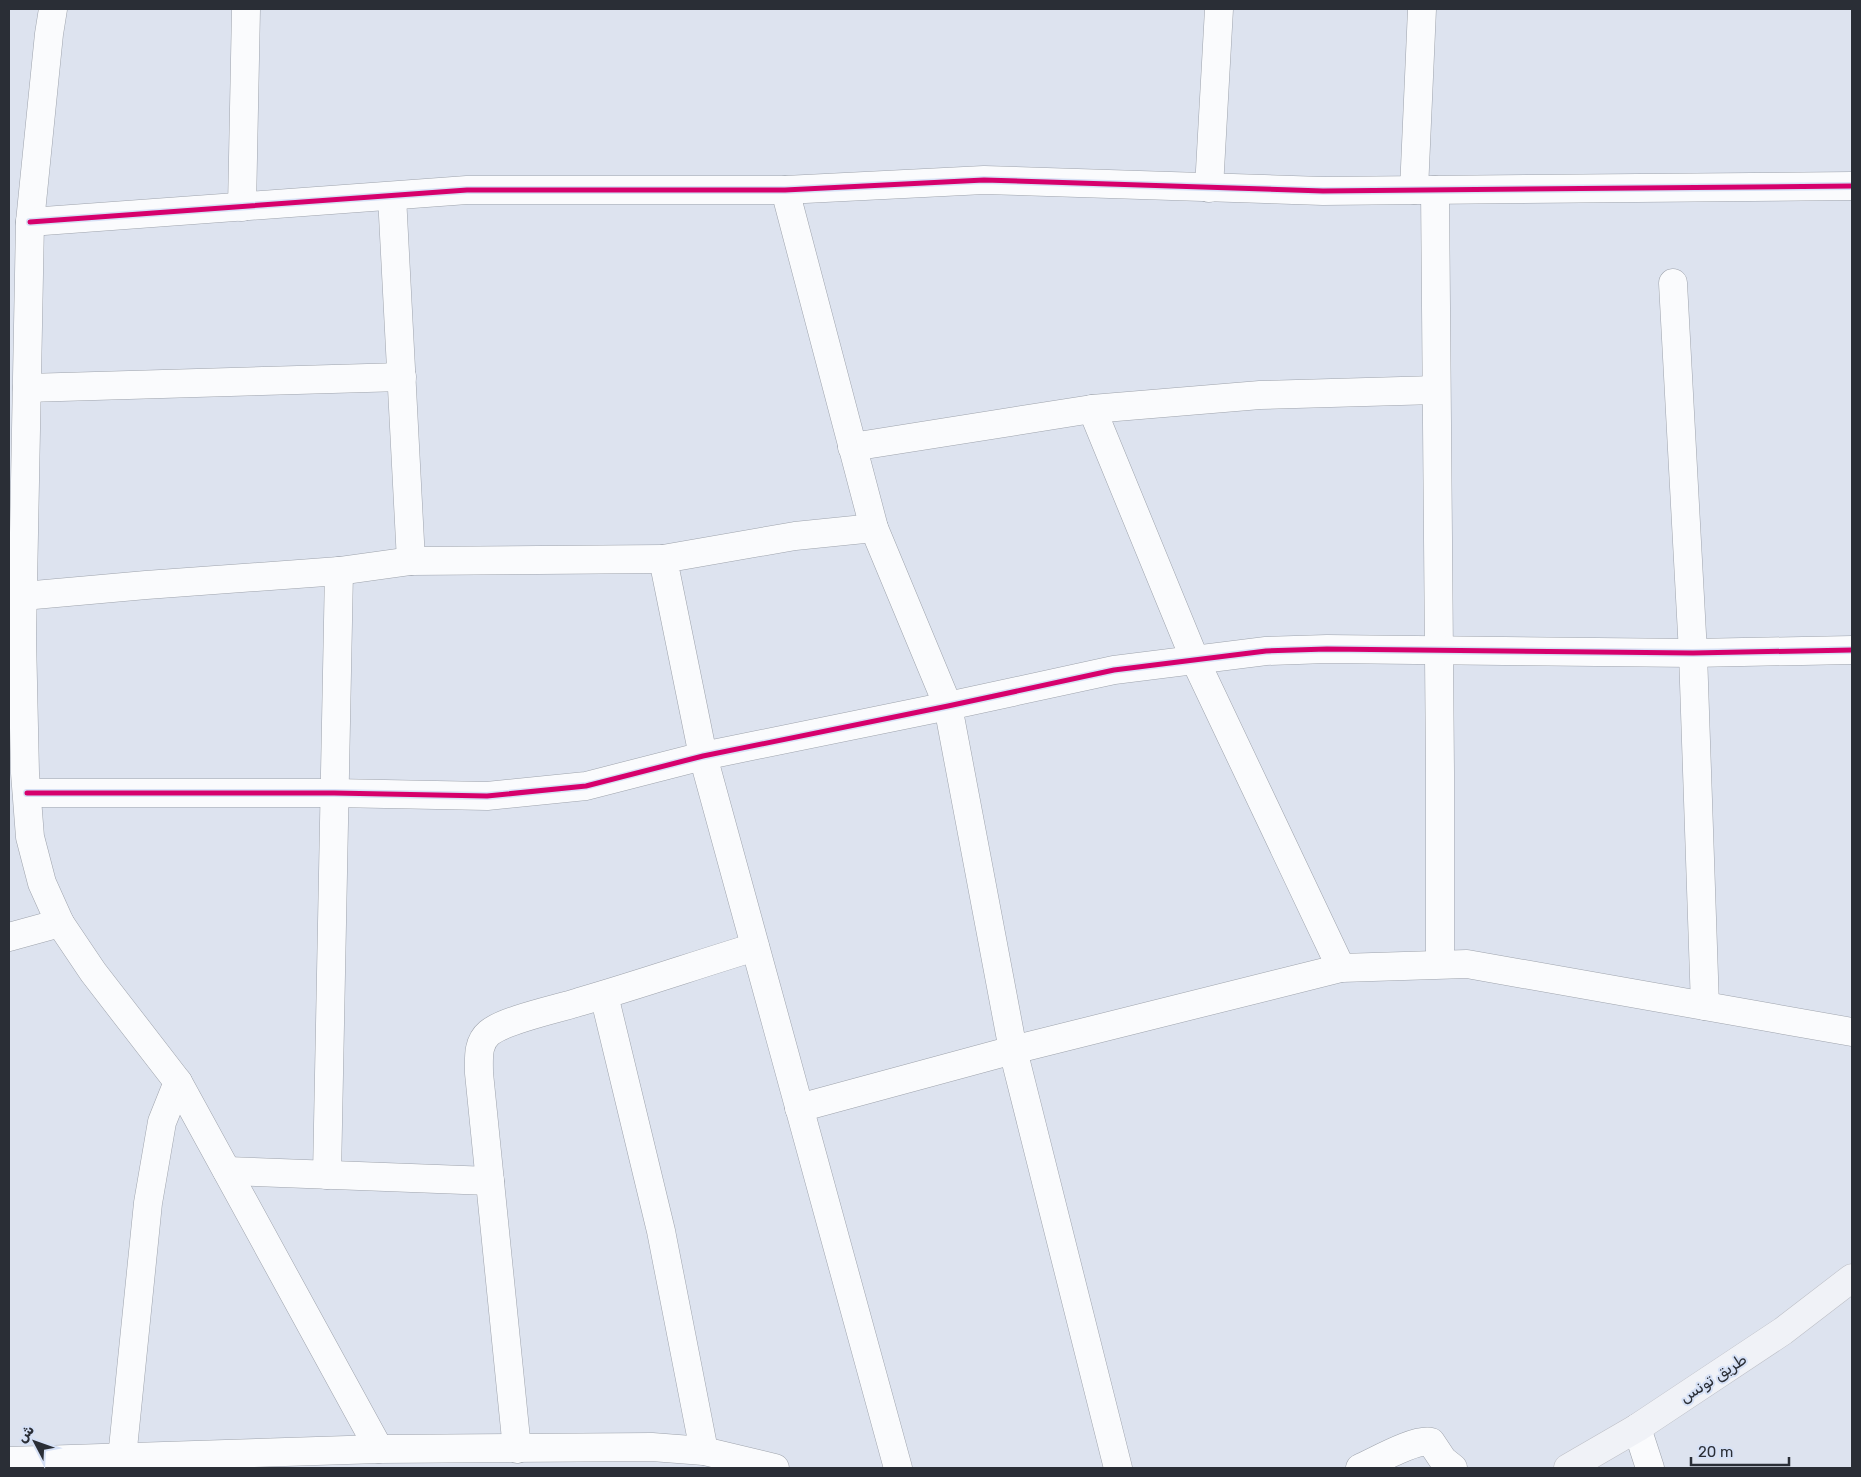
<svg xmlns="http://www.w3.org/2000/svg" width="1861" height="1477" font-family="Rubik,'Noto Naskh Arabic',sans-serif">
	<style>
		.lines { fill: none; stroke-linecap: round; stroke-linejoin: round }
		.minor-casing { stroke: #9ea3ac; stroke-width: 29 }
		.major-casing { stroke: #bdbfc6; stroke-width: 29 }
		.minor { stroke: #fafbfd; stroke-width: 28 }
		.major { stroke: #f0f2f7; stroke-width: 28 }
		.cycleway-casing { stroke: #d6e1f6; stroke-width: 8 }
		.cycleway { stroke: #d6006c; stroke-width: 5 }
		.labels { text-anchor: middle; dominant-baseline: central; stroke-width: 4; stroke-linejoin: round; paint-order: stroke }
		.street-label { font-size: 16px; fill: #2a2e36; stroke: #d6e1f6 }
	</style>
	<rect width="100%" height="100%" fill="#dde3ef"/>
	<g class="lines">
		<defs>
			<g id="minor">
				<polyline points="53,9 49,34 30,222 22,637 25,773 30,837 42,883 60,923 93,972 178,1082 379,1449"/>
				<polyline points="1209,188 1219,9"/>
				<polyline points="785,190 874,528 948,706 1013,1050 1118,1468"/>
				<polyline points="1414,190 1422,9"/>
				<polyline points="1435,190 1440,772 1440,964"/>
				<polyline points="392,196 411,561"/>
				<polyline points="242,207 246,9"/>
				<polyline points="30,222 467,190 785,190 984,180 1323,191 1852,186"/>
				<polyline points="1673,283 1693,653 1705,1006"/>
				<polyline points="27,388 402,377"/>
				<polyline points="1092,409 1195,660 1341,968"/>
				<polyline points="852,447 1092,409 1260,395 1436,390"/>
				<polyline points="874,528 795,536 663,559 703,756 898,1468"/>
				<polyline points="23,596 146,585 339,571 411,561 663,559"/>
				<polyline points="27,793 334,793 487,796 586,786 703,756 948,706 1114,670 1266,651 1327,649 1693,653 1852,650"/>
				<polyline points="9,937 60,923"/>
				<polyline points="604,995 661,1231 704,1451"/>
				<polyline points="799,1108 1013,1050 1341,968 1467,964 1852,1032"/>
				<polyline points="227,1171 490,1181"/>
				<polyline points="327,1175 339,571"/>
				<polyline points="1637,1428 1650,1468"/>
				<path d="M517 1449 479 1073C479 1059 477 1043 489 1033 504 1020 557 1009 579 1002 638 985 696 965 755 947"/>
				<polyline points="122,1458 148,1203 162,1122 178,1082"/>
				<polyline points="9,1461 379,1449 652,1447 704,1451 775,1468"/>
				<path d="M1360 1468C1376 1461 1416 1438 1431 1442L1443 1460 1453 1468"/>
			</g>
			<polyline id="major" points="1568,1468 1637,1428 1783,1331 1852,1278"/>
		</defs>
		<use href="#minor" class="minor-casing"/>
		<use href="#major" class="major-casing"/>
		<use href="#minor" class="minor"/>
		<use href="#major" class="major"/>
		<defs>
			<g id="cycleway">
				<polyline points="30,222 467,190 785,190 984,180 1323,191 1852,186"/>
				<polyline points="27,793 334,793 487,796 586,786 703,756 948,706 1114,670 1266,651 1327,649 1693,653 1852,650"/>
			</g>
		</defs>
		<use href="#cycleway" class="cycleway-casing"/>
		<use href="#cycleway" class="cycleway"/>
	</g>
	<g class="labels">
		<g class="street-label">
			<text transform="translate(1713 1378) rotate(-33)">طريق تونس</text>
		</g>
	</g>
	<rect width="1861" height="1477" fill="none" stroke="#2a2e36" stroke-width="20"/>
	<g transform="translate(35 1442) rotate(311)" stroke="#d6e1f6" stroke-width="4" paint-order="stroke">
	<path d="M0-4L9 19L0 12L-9 19Z" fill="#2a2e36"/>
	<text y="-8" font-size="14" font-weight="bold" text-anchor="middle" fill="#2a2e36">ش</text>
	</g>
	<path d="M1691 1457v8h98v-8" fill="none" stroke="#2a2e36" stroke-width="2.5"/>
	<text x="1698" y="1457" font-size="15" fill="#2a2e36" stroke="#d6e1f6" stroke-width="4" paint-order="stroke">20 m</text>
</svg>
